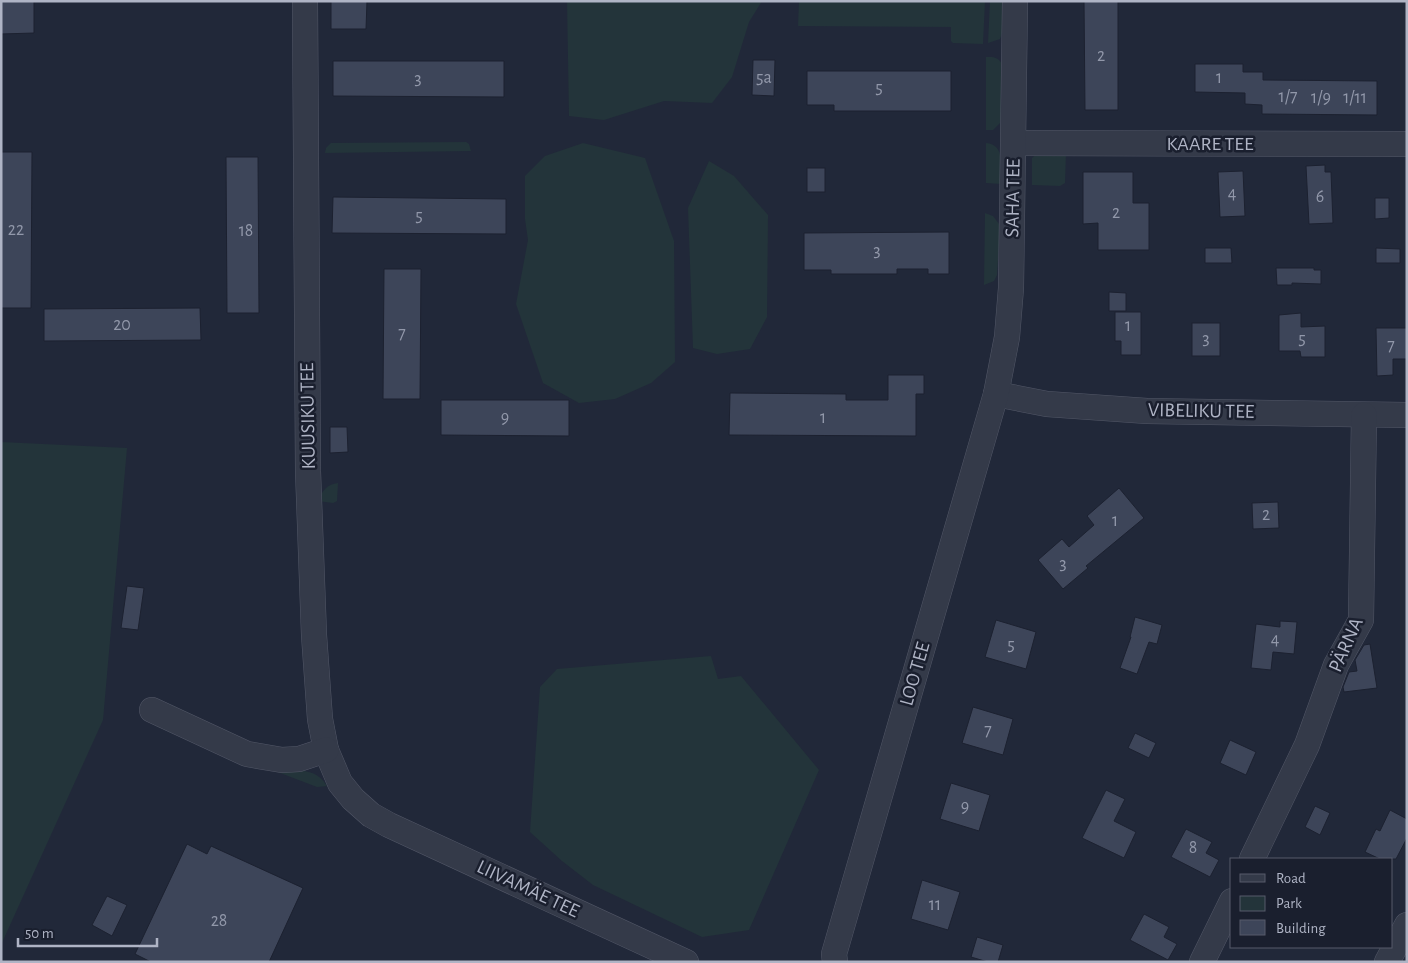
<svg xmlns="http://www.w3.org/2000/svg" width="1408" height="963" font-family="'Alegreya Sans',sans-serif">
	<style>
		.green { fill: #23343a }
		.building { fill: #3d4559; stroke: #1c2130 }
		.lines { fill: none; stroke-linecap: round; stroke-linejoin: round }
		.minor-casing { stroke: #525767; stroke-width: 26 }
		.minor { stroke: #343a49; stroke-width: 25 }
		.labels { text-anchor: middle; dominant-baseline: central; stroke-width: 5; stroke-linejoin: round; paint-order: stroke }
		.number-label { font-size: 18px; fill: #9298aa }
		.street-label { font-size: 20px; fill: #afb4c5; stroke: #1a1f2e }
	</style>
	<rect width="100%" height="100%" fill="#212839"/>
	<g class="green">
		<polygon points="567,1 762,1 749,22 732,77 712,103 664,101 604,120 569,116"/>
		<polygon points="799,1 985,1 983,44 953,43 951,41 951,27 798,26"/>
		<polygon points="990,1 1003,1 1003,30 1000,39 988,43"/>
		<path d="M986 57C994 57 998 57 1002 64L1001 117 1000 123 993 130H986Z"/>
		<polygon points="466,142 469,144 471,151 325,153 326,148 331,143"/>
		<polygon points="583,143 645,158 674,241 675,362 651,383 615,399 579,403 543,383 516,304 528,240 525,219 525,176 545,156"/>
		<path d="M986 143C1006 144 1001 170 1001 184L986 183Z"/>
		<polygon points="1039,152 1066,152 1065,183 1060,186 1032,185 1032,158"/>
		<polygon points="709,161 734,176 768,215 767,317 750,349 717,354 693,348 688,208"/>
		<polygon points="985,213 993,216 999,224 1000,231 997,275 994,281 984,285"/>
		<polygon points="1,442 127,448 103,720 1,945"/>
		<path d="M338 483 337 501 333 503 318 501C322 491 327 484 338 483Z"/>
		<polygon points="711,656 718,679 741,676 819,770 749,930 702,937 593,885 562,861 530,832 540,687 557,669"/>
		<path d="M275 771C296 771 315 766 327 786L317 787Z"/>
	</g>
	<g class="building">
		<polygon points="1,1 34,1 34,33 1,34"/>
		<polygon points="331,1 367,1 366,29 331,29"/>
		<polygon points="1084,1 1118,1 1118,110 1085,110"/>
		<polygon points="753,60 775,60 774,96 752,95"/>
		<polygon points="333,61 504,61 504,97 333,96"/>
		<polygon points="1195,64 1243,64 1243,72 1263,72 1263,80 1377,81 1377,115 1262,114 1262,105 1245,104 1245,93 1195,92"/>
		<polygon points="807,71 951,71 951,111 834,111 834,105 807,105"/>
		<polygon points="1,152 32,152 31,308 1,308"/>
		<polygon points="226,157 258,157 259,313 227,313"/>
		<polygon points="1325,165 1325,172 1331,172 1333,223 1309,224 1306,166"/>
		<rect x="807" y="168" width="18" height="24"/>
		<polygon points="1243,171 1245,216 1220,217 1218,172"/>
		<polygon points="1083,172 1133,172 1133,203 1149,203 1149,250 1098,250 1098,223 1083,224"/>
		<polygon points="333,197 506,199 506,234 332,233"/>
		<polygon points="1375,198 1389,198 1389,218 1375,219"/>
		<polygon points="949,232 949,274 928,274 928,269 897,269 897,274 831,274 831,270 804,270 804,233"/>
		<polygon points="1205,248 1231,248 1232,263 1205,263"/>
		<polygon points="1376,248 1400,249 1400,263 1376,263"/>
		<polygon points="1276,268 1314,268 1314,270 1321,270 1321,284 1292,283 1292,285 1277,285"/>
		<polygon points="384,269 421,269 420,399 383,399"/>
		<polygon points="1109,292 1126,293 1126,311 1109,311"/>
		<polygon points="200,308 201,340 44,341 44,309"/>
		<polygon points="1115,312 1141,312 1141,355 1121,355 1121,341 1115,341"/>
		<polygon points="1301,313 1301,327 1325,326 1325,357 1301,357 1300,351 1279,351 1279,315"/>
		<rect x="1192" y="323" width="28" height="33"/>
		<polygon points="1376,328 1407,328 1407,359 1393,359 1393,375 1377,376"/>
		<polygon points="888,375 924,375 924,394 916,394 916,436 729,435 730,393 846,394 846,400 888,400"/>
		<polygon points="441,400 569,400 569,436 441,435"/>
		<polygon points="330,427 347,427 348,452 330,453"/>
		<polygon points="1119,488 1144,518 1086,566 1088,568 1063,589 1038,560 1062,539 1069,547 1094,525 1087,516"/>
		<polygon points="1278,502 1279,528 1253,529 1252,503"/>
		<polygon points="127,586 144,588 138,630 121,628"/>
		<polygon points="1135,617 1162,625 1157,644 1149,642 1137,674 1120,668 1131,637 1130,637"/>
		<polygon points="996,620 1036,632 1026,669 985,657"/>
		<polygon points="1280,621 1297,622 1294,654 1273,652 1271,670 1251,668 1256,624 1280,627"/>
		<polygon points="1370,644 1377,688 1344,692 1343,687 1349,672 1357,671 1355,660 1364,645"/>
		<polygon points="973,707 1013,719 1003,755 962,743"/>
		<polygon points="1135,733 1156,743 1149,758 1128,748"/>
		<polygon points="1230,740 1256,752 1246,775 1220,763"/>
		<polygon points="951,783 990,795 979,831 940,819"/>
		<polygon points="1106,790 1125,799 1114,821 1136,832 1124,858 1082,838"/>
		<polygon points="1315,806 1330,813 1320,835 1305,827"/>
		<polygon points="1390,810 1407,819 1407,838 1396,859 1380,859 1365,852 1376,829 1380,831"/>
		<polygon points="1186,829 1212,842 1206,853 1219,860 1210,877 1171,857"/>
		<polygon points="187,844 207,854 211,846 303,888 269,962 151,962 135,954"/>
		<polygon points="922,880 960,892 948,930 911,919"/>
		<polygon points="107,896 127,905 112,936 92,925"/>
		<polygon points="1144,914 1169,927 1164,937 1177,944 1168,960 1130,940"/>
		<polygon points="977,937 1003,945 998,962 988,962 971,957"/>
	</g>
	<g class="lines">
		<defs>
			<g id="minor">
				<polyline points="305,1 308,471 314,635 320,719 326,750 340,783 353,799 371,815 389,825 686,962"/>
				<polyline points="1014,143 1407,144"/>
				<polyline points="996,394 1047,404 1147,411 1407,415"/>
				<polyline points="152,710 247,754 282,760 299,759 326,750"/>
				<polyline points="1252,859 1307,745 1336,665 1361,620 1364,415"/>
				<polyline points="835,962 834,954 996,394 1007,337 1011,288 1015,1"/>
				<polyline points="1202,962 1232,901"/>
				<polyline points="1387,962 1407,925"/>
			</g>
		</defs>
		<use href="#minor" class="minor-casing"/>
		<use href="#minor" class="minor"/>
	</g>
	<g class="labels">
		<g class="number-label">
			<text x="1101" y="56">2</text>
			<text x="764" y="78">5a</text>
			<text x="1219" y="78">1</text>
			<text x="418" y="79">3</text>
			<text x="879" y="88">5</text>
			<text x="1288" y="97">1/7</text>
			<text x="1321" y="98">1/9</text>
			<text x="1355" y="98">1/11</text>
			<text x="1232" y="194">4</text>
			<text x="1320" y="197">6</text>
			<text x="1116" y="213">2</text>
			<text x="419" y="216">5</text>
			<text x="16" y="230">22</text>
			<text x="246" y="231">18</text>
			<text x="877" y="251">3</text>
			<text x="122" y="325">20</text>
			<text x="1128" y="326">1</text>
			<text x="402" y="334">7</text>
			<text x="1206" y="339">3</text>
			<text x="1302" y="339">5</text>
			<text x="1391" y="346">7</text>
			<text x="505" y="418">9</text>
			<text x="823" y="418">1</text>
			<text x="1266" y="515">2</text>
			<text x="1115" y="521">1</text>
			<text x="1063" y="564">3</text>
			<text x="1275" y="640">4</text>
			<text x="1011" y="645">5</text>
			<text x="988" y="731">7</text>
			<text x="965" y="807">9</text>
			<text x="1193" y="848">8</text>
			<text x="935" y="905">11</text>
			<text x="219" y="921">28</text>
		</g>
		<g class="street-label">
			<text x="1210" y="144">KAARE TEE</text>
			<text transform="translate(1013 198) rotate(-89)">SAHA TEE</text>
			<text transform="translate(1201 411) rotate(1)">VIBELIKU TEE</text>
			<text transform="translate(308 416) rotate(-91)">KUUSIKU TEE</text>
			<text transform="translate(1346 645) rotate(-66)">PÄRNA</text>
			<text transform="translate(915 674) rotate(-74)">LOO TEE</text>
			<text transform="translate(528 889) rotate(25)">LIIVAMÄE TEE</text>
		</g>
	</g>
	<rect width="1408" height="963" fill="none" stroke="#afb4c5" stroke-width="5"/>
	<rect x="1230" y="858" width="162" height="90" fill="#1a1f2e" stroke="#565b6a"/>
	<rect x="1240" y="874" width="25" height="8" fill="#343a49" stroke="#565b6a"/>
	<text x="1276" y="883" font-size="15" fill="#afb4c5">Road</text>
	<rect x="1240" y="896" width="25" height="15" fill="#23343a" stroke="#565b6a"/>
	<text x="1276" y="908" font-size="15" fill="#afb4c5">Park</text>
	<rect x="1240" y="920" width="25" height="15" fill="#3d4559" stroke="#565b6a"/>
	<text x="1276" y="933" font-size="15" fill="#afb4c5">Building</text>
	<path d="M18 938v8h139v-8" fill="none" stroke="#afb4c5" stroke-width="2.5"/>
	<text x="25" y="938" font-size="15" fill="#afb4c5" stroke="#1a1f2e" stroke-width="4" paint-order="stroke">50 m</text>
</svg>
